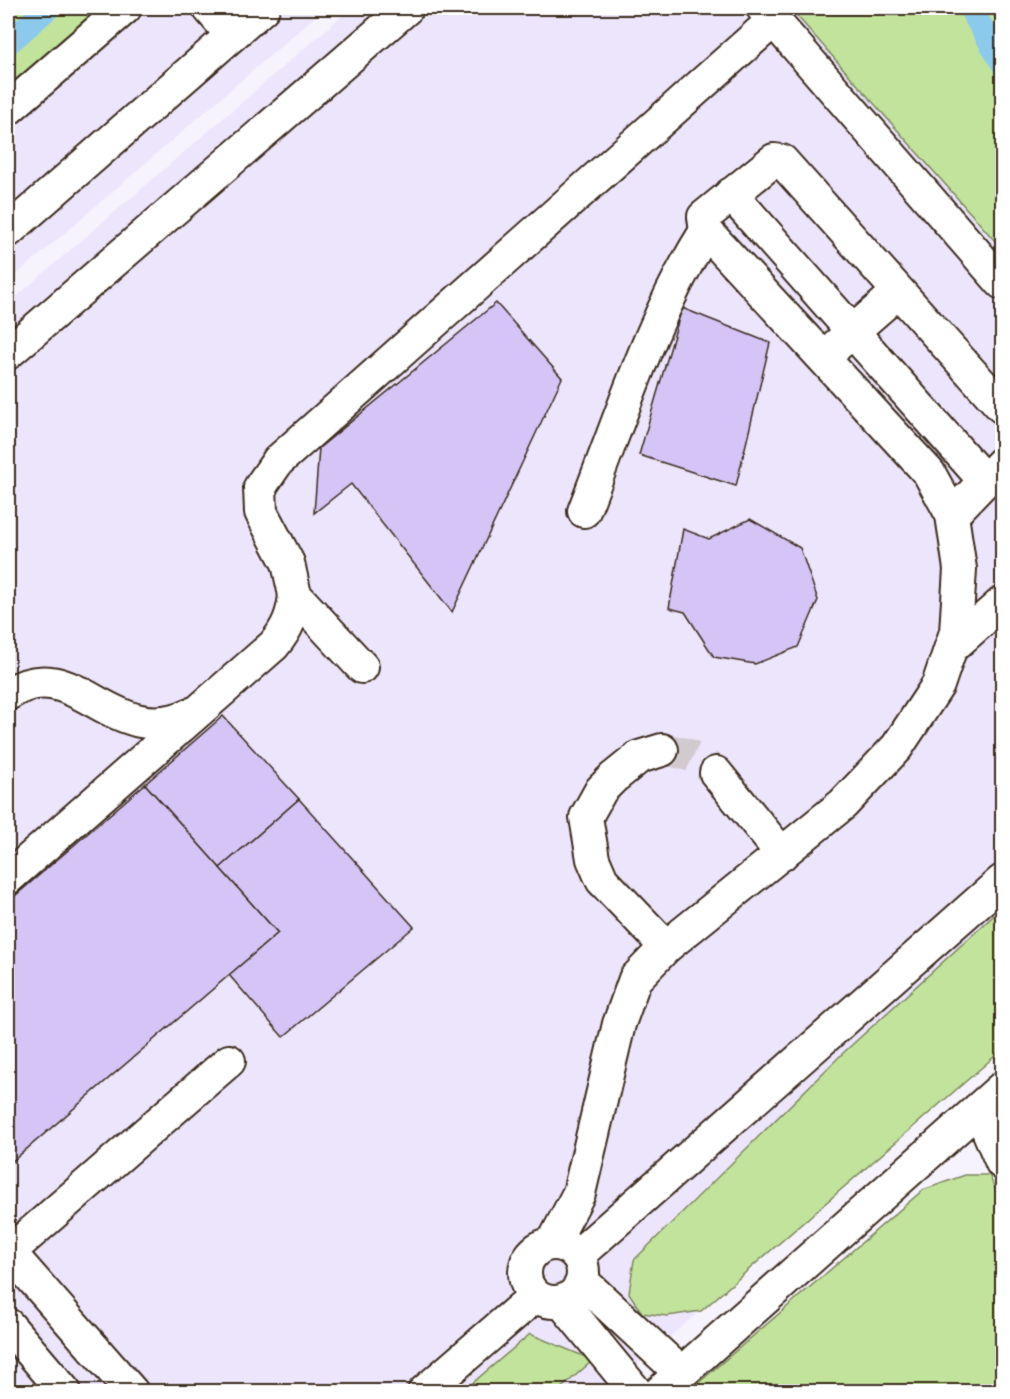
<svg xmlns="http://www.w3.org/2000/svg" width="1010" height="1399" font-family="'Architects Daughter',sans-serif">
	<style>
		.built { fill: #ece5fb }
		.green { fill: #c2e39c; stroke: #7e865d; stroke-width: 1.5 }
		.lines { fill: none; stroke-linecap: round; stroke-linejoin: round }
		.canal { stroke: #8bcaec; stroke-width: 24 }
		.building { fill: #d4c5f6; stroke: #3b2a1e; stroke-width: 1.5 }
		.minor-tunnel { stroke: #d1cbd0; stroke-width: 32; stroke-dasharray: 32 16; stroke-linecap: butt }
		.minor-casing { stroke: #3b2a1e; stroke-width: 36 }
		.minor { stroke: #fff; stroke-width: 32 }
	</style>
	<rect width="100%" height="100%" fill="#f6f3fd"/>
	<filter id="ink" filterUnits="userSpaceOnUse"><feTurbulence type="fractalNoise" baseFrequency=".0167" numOctaves="2"/><feDisplacementMap in="SourceGraphic" scale="12" xChannelSelector="R" yChannelSelector="G"/><feConvolveMatrix kernelMatrix="1 2 1 2 8 2 1 2 1" color-interpolation-filters="sRGB"/></filter>
	<g filter="url(#ink)">
		<g class="built">
			<polygon points="107,8 325,8 8,282 8,94"/>
			<polygon points="351,8 790,8 1002,249 1002,1050 607,1391 8,1391 8,304"/>
		</g>
		<g class="green">
			<polygon points="8,8 107,8 8,94"/>
			<polygon points="790,8 990,8 1002,30 1002,249"/>
			<polygon points="1002,908 1002,1050 701,1311 667,1316 642,1313 629,1293 634,1260 843,1053"/>
			<polygon points="965,1175 989,1175 1002,1204 1002,1391 689,1391 923,1190"/>
			<polygon points="530,1334 593,1360 558,1391 462,1392"/>
		</g>
		<g class="lines">
			<g class="canal">
				<polyline points="970,8 1002,62"/>
				<polyline points="8,43 48,8"/>
			</g>
		</g>
		<g class="building">
			<polygon points="496,303 562,378 452,612 351,484 314,513 319,448"/>
			<polygon points="682,308 770,343 736,486 639,455"/>
			<polygon points="750,519 800,548 818,600 798,647 755,664 714,657 685,612 669,608 683,529 709,539"/>
			<polygon points="223,716 299,799 220,868 145,784"/>
			<polygon points="145,784 278,933 8,1165 8,902"/>
			<polygon points="299,799 414,927 283,1037 229,975 278,933 220,868"/>
		</g>
		<g class="lines">
			<path class="minor-tunnel" d="M662 750C686 751 699 758 716 773"/>
			<defs>
				<g id="minor">
					<polyline points="209,8 232,35"/>
					<polyline points="763,8 1002,283"/>
					<polyline points="8,109 125,8"/>
					<polyline points="731,194 984,480"/>
					<polyline points="8,231 263,8"/>
					<polyline points="836,346 898,292"/>
					<polyline points="8,353 407,8"/>
					<path d="M584 511C621 417 652 316 706 231"/>
					<polyline points="952,515 1002,463"/>
					<polyline points="951,648 1002,603"/>
					<polyline points="362,667 295,595 288,563 261,512 260,487 278,461 774,20"/>
					<path d="M8 694C75 649 112 752 191 714"/>
					<polyline points="662,750 639,757 613,778 601,790 586,817 593,859 602,880 666,947"/>
					<polyline points="716,773 782,854"/>
					<path d="M8 878 274 645C287 629 293 616 295 595"/>
					<polyline points="979,1109 1002,1163"/>
					<polyline points="553,1243 579,1193 619,1024 635,979 666,947 843,804 897,747 938,685 956,632 960,569 952,515 929,473 706,231 704,217 769,164 774,160 782,161 1002,407"/>
					<circle cx="554" cy="1273" r="29"/>
					<polyline points="9,1252 132,1392"/>
					<polyline points="8,1253 229,1061"/>
					<polyline points="578,1255 1002,881"/>
					<polyline points="583,1282 681,1373"/>
					<polyline points="562,1302 636,1392"/>
					<polyline points="8,1325 65,1392"/>
					<polyline points="424,1392 535,1296"/>
					<polyline points="660,1392 1002,1088"/>
				</g>
			</defs>
			<use href="#minor" class="minor-casing"/>
			<use href="#minor" class="minor"/>
		</g>
	</g>
	<rect width="1010" height="1399" fill="none" stroke="#fff" stroke-width="30"/>
	<rect x="15" y="15" width="980" height="1369" fill="none" stroke="#3b2a1e" stroke-width="2" filter="url(#ink)"/>
</svg>
